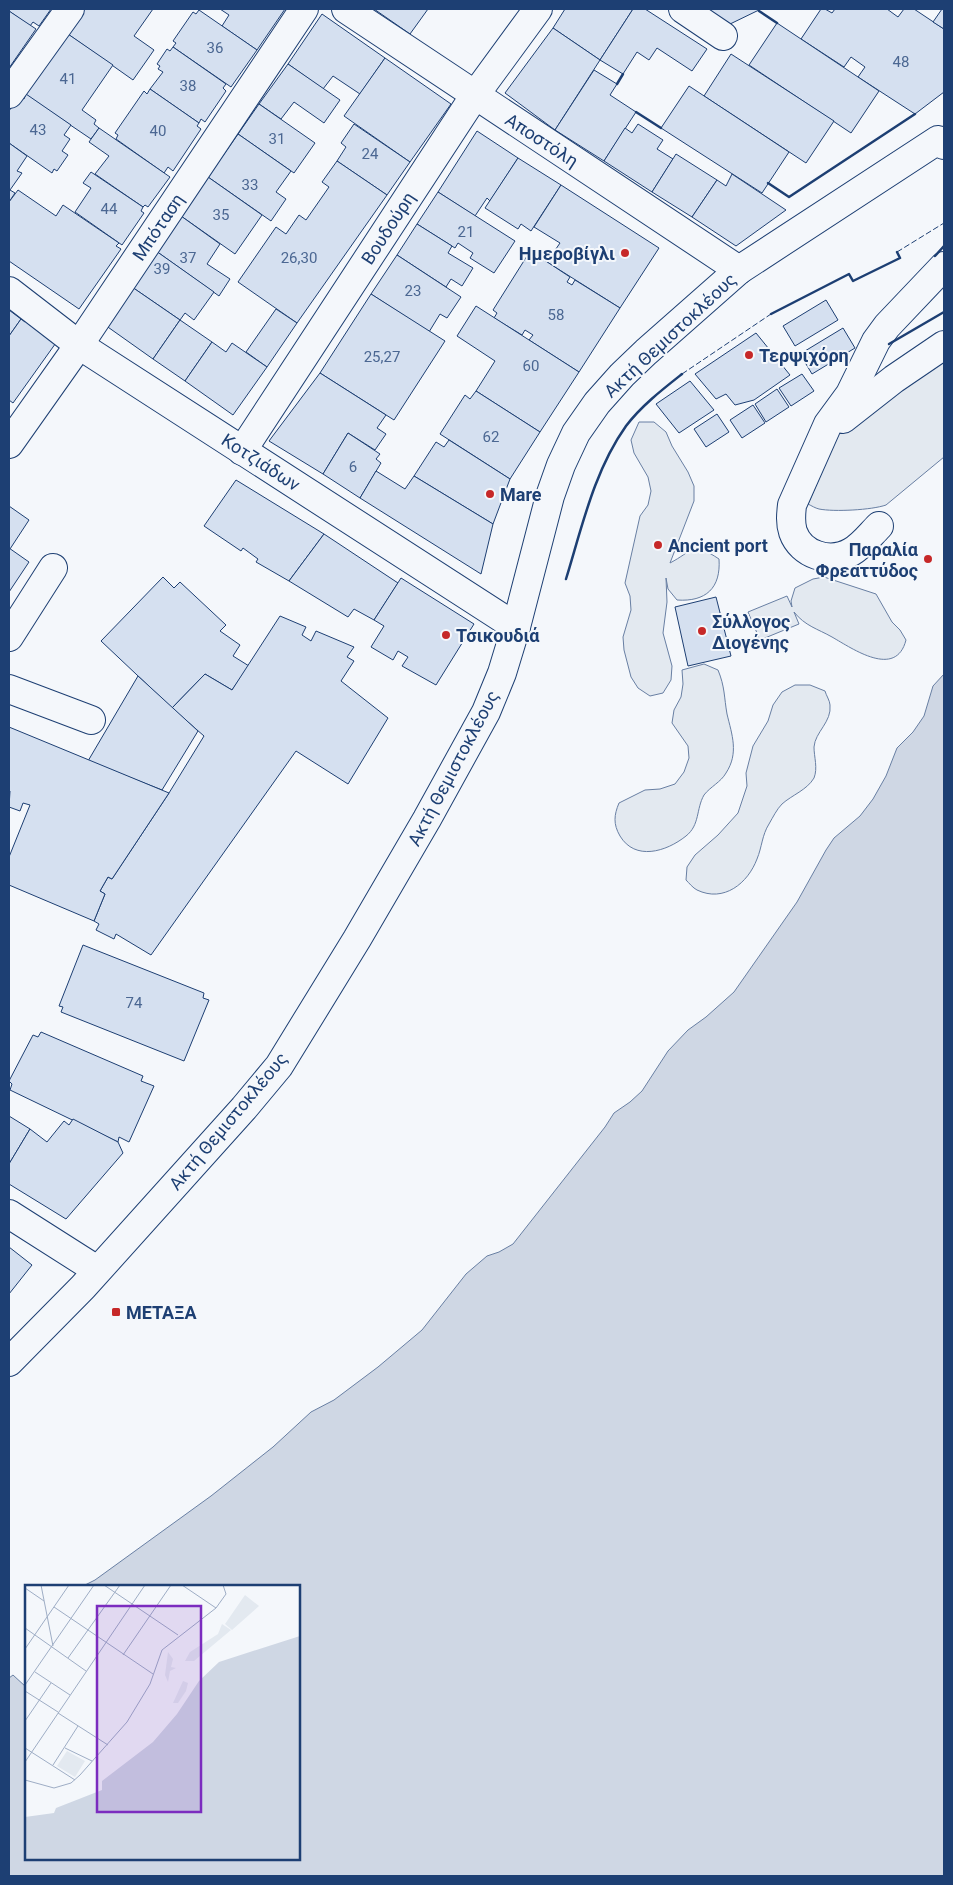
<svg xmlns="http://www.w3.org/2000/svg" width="953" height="1885" font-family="Roboto,sans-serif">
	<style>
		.green { fill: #e3e9f0; stroke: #687fa3 }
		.water { fill: #cfd7e4; stroke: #687fa3 }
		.building { fill: #d5e0f0; stroke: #1d3f73 }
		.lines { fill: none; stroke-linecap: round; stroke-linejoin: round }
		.minor-casing { stroke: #1d3f73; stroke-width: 30 }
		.major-casing { stroke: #1d3f73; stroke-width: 30 }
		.minor { stroke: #f4f7fb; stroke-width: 28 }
		.major { stroke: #f4f7fb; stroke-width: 28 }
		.fence { stroke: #1d3f73; stroke-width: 1; stroke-dasharray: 6 2.5; stroke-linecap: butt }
		.wall { stroke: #1d3f73; stroke-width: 2.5 }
		.poi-dot { fill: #c62828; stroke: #f4f7fb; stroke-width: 2 }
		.labels { text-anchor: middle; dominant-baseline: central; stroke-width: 4; stroke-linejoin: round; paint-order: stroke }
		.number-label { font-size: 15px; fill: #4b6792 }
		.street-label { font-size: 18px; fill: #1d3f73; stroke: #f4f7fb }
		.poi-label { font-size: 18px; font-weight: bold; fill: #1d3f73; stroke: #f4f7fb; text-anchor: start }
		.inset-road { fill: none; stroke: #9eadc5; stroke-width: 1 }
		.view { fill: #7b2cbf; fill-opacity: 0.15; stroke: #7b2cbf; stroke-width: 2.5 }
		.inset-edge { fill: none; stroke: #1d3f73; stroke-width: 2.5 }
	</style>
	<rect width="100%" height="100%" fill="#f4f7fb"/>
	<g class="green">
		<path d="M944 362V457L886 505C872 510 834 512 819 509 815 508 812 506 808 504L840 430 850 420Z"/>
		<path d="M639 422H654L666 432 672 446 688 472 694 486V501L670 563C693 551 692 541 719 559 721 588 706 602 677 600L668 589 666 578 667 602 663 633 672 666 671 680 663 693 650 696 638 688 631 677 624 650 623 637 631 610 630 596 625 583 640 516 648 505 651 491 648 477 634 453 631 440Z"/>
		<path d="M824 577 876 594 892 622 900 630 906 640C896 679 853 649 832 637 818 629 805 626 794 612L799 624 760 640 748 612 787 596 792 607 791 601 795 588 813 579Z"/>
		<path d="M704 664 718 670C725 687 724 697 727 714 732 735 739 753 726 773 721 782 710 787 704 795 696 809 700 825 686 836 666 852 635 861 620 836 613 824 614 815 619 803L645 790 660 789 675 784 684 772 689 758 688 746 672 723 674 710 681 697 683 684 682 670Z"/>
		<path d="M795 685H810L825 691C826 695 830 701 830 705 832 722 815 732 814 747 814 757 818 768 814 778 807 790 792 795 782 804 777 809 773 817 769 824 762 835 762 847 757 859 748 883 724 903 697 890 693 888 689 883 686 880L687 867 695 855 718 835 738 813 747 786 746 773 753 746 768 721 773 705 782 692Z"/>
	</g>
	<polygon class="water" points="944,674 944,1876 9,1876 9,1678 13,1675 26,1687 26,1859 299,1859 299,1586 83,1586 95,1580 211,1496 273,1447 311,1412 334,1400 378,1367 422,1330 466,1274 487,1256 499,1252 513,1244 605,1127 614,1113 630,1102 642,1091 668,1051 688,1030 706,1017 734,992 797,902 826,850 834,838 860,816 873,799 886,776 897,748 913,732 924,716 933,686"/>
	<g class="building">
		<polygon points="9,9 51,9 39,26 33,22 30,26 9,11"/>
		<polygon points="81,9 153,9 134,36 154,50 133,80 65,32"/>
		<polygon points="220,9 285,9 257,50 222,26 229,15"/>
		<polygon points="374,9 428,9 410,34"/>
		<polygon points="565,9 633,9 600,60 553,28"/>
		<polygon points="633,9 645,9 707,49 692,71 657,48 649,60 637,52 623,74 600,60"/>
		<polygon points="702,9 761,9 728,25"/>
		<polygon points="821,9 825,9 832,13 835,9 887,9 898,17 904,9 914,9 944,29 944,92 915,114 858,77 865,67 851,57 844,67 801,39"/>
		<polygon points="942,9 944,9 944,29 933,22"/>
		<polygon points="199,10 257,50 231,87 173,47 176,43 173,41 193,12 196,14"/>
		<polygon points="9,11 36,29 9,68"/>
		<polygon points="322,14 385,58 360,94 333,76 323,89 288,64"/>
		<polygon points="777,23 879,91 851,133 749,65"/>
		<polygon points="553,28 600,60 555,130 505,93"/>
		<polygon points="65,32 113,65 82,110 96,120 94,124 99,128 91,139 23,93"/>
		<polygon points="173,47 226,84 223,88 226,91 205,122 201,119 199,123 150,89 163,72 158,69 160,66 157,64 167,49 170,51"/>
		<polygon points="731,54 834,121 806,163 704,96"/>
		<polygon points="385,58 451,104 410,162 344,116"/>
		<polygon points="288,64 340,100 324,123 294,102 281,119 259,104"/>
		<polygon points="594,70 617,84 610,95 636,112 604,161 555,130"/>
		<polygon points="689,86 789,152 762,193 661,128"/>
		<polygon points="150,89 199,123 197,126 201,129 173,171 168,167 164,173 116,139 118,135 115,133 144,91 147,94"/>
		<polygon points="26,94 71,125 64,135 70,139 62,151 68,155 57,171 54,169 52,173 9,143 9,111 19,96 24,99"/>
		<polygon points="259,104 315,143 294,173 238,134"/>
		<polygon points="354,124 410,162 387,195 337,161 346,147 341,143"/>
		<polygon points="638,124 663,140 657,149 673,159 652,192 604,161 625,128 632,133"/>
		<polygon points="99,128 170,177 148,207 145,205 143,207 95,174 109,156 89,142"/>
		<polygon points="477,131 518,158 490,201 487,198 475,216 438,192"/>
		<polygon points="238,134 291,171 276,192 286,199 271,221 208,177"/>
		<polygon points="9,143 27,156 17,171 22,173 10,190 15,193 9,202"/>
		<polygon points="676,154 717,180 692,217 652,192"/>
		<polygon points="518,158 561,185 531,231 521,224 518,229 485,208"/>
		<polygon points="337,161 387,195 297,323 238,282 276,227 286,234 299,215 306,220 329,187 322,182"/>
		<polygon points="91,172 143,207 141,211 144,213 122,245 75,212 91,188 83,183"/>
		<polygon points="732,174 786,210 736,246 692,217 717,180 726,186"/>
		<polygon points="208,177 262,215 235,254 181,216"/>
		<polygon points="561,185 659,248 620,308 547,262 560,243 534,227"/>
		<polygon points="18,190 56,216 63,205 119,243 116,246 121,249 79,309 9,261 9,202"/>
		<polygon points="438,192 515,241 494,273 470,258 473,253 458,243 455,248 417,224"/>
		<polygon points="181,216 220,244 207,264 230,279 219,296 156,251"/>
		<polygon points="417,224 452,246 448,253 473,268 462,286 451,279 446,287 397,255"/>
		<polygon points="156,251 214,292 194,320 185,313 180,320 132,287"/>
		<polygon points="535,254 570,277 567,282 572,285 575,280 620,308 579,372 529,340 533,335 525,330 522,335 494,318 497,313 493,310 527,256 532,259"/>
		<polygon points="397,255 461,297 447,318 440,314 429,332 371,294"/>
		<polygon points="132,287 180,320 153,359 105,325"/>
		<polygon points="371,294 445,341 394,420 320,373"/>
		<polygon points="826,300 838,320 795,346 783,326"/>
		<polygon points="476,306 579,372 540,432 476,391 495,361 457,336"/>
		<polygon points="276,309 297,323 267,367 246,352"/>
		<polygon points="9,310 21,319 9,336"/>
		<polygon points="27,318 58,340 13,403 9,400 9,336 21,319 25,322"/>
		<polygon points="180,320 212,342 185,381 153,359"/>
		<polygon points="843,328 855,348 812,374 800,354"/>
		<polygon points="756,333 790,375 754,400 735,405 726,394 716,399 695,374"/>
		<polygon points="212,342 226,352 232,343 267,367 233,415 185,381"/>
		<polygon points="320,373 386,415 377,428 386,434 375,450 348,433 323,474 269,441"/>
		<polygon points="802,374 814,391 791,406 779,388"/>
		<polygon points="690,381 714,410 679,433 656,404"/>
		<polygon points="777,389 789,407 766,422 755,404"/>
		<polygon points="476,391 540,432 510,479 440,434 465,395 470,399"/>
		<polygon points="753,405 765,423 742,438 730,420"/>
		<polygon points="717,414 729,432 706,447 694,429"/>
		<polygon points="348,433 380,454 376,459 381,463 360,498 323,474"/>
		<polygon points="449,440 510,479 493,524 414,476 436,442 444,447"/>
		<polygon points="376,471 405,489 414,476 493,524 481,574 360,498"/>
		<polygon points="236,480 324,534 289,581 256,562 258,559 243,548 241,551 204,526"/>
		<polygon points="9,506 29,520 10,549 9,548"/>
		<polygon points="324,534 398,583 374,620 354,609 348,617 289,581"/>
		<polygon points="9,548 29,562 9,592"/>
		<polygon points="163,577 174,588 180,582 226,625 220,631 240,645 233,656 249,666 232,690 205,674 172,708 101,641"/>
		<polygon points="401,578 474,624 436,685 402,666 408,657 398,651 393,660 371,647 384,626 374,620"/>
		<polygon points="716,597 731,656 688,666 675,607"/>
		<polygon points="280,616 306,627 302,635 311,641 316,631 354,647 347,657 354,661 341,681 388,718 348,784 296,751 151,955 116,934 114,939 96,930 99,924 94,921 105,894 100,891 108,877 112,879 169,793 204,736 172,708 205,674 232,690"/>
		<polygon points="138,676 198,731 162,790 88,761"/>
		<polygon points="9,727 169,793 112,879 108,877 100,891 105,894 94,921 9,885 9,857 30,805 23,803 20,811 9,807 10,791 9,790"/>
		<polygon points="83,945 204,993 203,998 209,1000 184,1061 61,1012 63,1007 59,1006"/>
		<polygon points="41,1032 143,1076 141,1081 154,1086 129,1142 119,1137 118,1142 10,1090 12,1084 9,1081 33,1035 38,1037"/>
		<polygon points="9,1116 30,1129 9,1164"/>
		<polygon points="73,1119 118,1142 123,1153 66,1219 9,1184 9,1164 30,1129 47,1142 64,1121 69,1125"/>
		<polygon points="9,1247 32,1265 9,1294"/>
	</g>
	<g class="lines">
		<defs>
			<g id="minor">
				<polyline points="346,9 739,270"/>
				<polyline points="683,9 723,36"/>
				<polyline points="9,94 70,9"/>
				<polyline points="9,291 79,345 516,627"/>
				<polyline points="840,418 843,419 894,379 944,345"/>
				<polyline points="9,444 79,345 304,9"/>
				<polyline points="242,451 475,95 538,9"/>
				<path d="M879 526C870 535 862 546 851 552 830 564 801 555 793 532 790 523 791 514 792 505L828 424 850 394 876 341 887 326 944 266"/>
				<polyline points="9,637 53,568"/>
				<polyline points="9,689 91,720"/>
				<polyline points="9,1214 97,1270"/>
			</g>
			<polyline id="major" points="9,1362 83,1287 244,1108 279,1066 357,939 427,819 486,712 502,673 516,627 550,496 561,465 576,433 597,403 622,375 646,352 739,270 938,140 944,145"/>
		</defs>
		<use href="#minor" class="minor-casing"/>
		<use href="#major" class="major-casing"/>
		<use href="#minor" class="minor"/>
		<use href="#major" class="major"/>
		<g class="fence">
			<polyline points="897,252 944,223"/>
			<polyline points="682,374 771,314"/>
		</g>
		<g class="wall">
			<polyline points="759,11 777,23"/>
			<polyline points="617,84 623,74"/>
			<polyline points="636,112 661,128"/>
			<polyline points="768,183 789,197 915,114"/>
			<polyline points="935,256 944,246"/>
			<polyline points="771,314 849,274 853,281 900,258 897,252"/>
			<polyline points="889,344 944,312"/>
			<path d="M566 579C582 527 594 471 626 426 641 406 663 389 682 374"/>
		</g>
	</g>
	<g class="poi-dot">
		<circle cx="625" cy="253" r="5"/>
		<circle cx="749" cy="355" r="5"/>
		<circle cx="490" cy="494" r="5"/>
		<circle cx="658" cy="545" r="5"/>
		<circle cx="928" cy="559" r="5"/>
		<circle cx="702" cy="631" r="5"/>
		<circle cx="446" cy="635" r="5"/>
		<rect x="111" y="1307" width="10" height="10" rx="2.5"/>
	</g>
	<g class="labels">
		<g class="number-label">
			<text x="215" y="48">36</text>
			<text x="901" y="62">48</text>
			<text x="68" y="79">41</text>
			<text x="188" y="86">38</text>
			<text x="38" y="130">43</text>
			<text x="158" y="131">40</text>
			<text x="277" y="139">31</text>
			<text x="370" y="154">24</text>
			<text x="250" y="185">33</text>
			<text x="109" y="209">44</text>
			<text x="221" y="215">35</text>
			<text x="466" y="232">21</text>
			<text x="188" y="258">37</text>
			<text x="299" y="258">26,30</text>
			<text x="162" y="269">39</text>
			<text x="413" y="291">23</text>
			<text x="556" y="315">58</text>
			<text x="382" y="357">25,27</text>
			<text x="531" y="366">60</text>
			<text x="491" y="437">62</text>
			<text x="353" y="467">6</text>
			<text x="134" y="1003">74</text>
		</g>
		<g class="street-label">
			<text transform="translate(542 140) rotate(33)">Αποστόλη</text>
			<text transform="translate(158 227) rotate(-56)">Μπόταση</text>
			<text transform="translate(388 228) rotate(-57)">Βουδούρη</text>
			<text transform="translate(670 335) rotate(-43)">Ακτή Θεμιστοκλέους</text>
			<text transform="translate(261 462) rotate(33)">Κοτζιάδων</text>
			<text transform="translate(453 768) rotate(-62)">Ακτή Θεμιστοκλέους</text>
			<text transform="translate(228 1121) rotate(-50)">Ακτή Θεμιστοκλέους</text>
		</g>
		<g class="poi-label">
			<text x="615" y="253" text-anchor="end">Ημεροβίγλι</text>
			<text x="759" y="355">Τερψιχόρη</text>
			<text x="500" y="494">Mare</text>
			<text x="668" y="545">Ancient port</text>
			<text x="918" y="549" text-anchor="end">Παραλία<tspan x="918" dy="21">Φρεαττύδος</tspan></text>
			<text x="712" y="621">Σύλλογος<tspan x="712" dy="21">Διογένης</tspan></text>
			<text x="456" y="635">Τσικουδιά</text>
			<text x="126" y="1312">ΜΕΤΑΞΑ</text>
		</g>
	</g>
	<g transform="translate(25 1585)">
		<rect width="275" height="275" fill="#f4f7fb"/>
		<path d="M220 10 234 21 207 45 200 39ZM197 39 206 45 169 76H160L165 67 193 49ZM143 67 148 74 146 82 151 83 145 86 143 97 140 90ZM158 96 163 98 161 106 153 118H148ZM42 166 60 176 50 192 32 181Z" fill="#e3e9f0"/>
		<path d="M275 51V275H0V232L29 228 31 223 77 205V196L128 157 152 129 174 96 194 77Z" fill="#cfd7e4"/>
		<path class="inset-road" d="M16 0 28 61M79 0 153 50M157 0 191 23M0 3 19 16M29 22 128 89M0 43 61 86M0 64 44 0M98 70 146 0M43 73 95 0M10 87 45 110M0 100 69 0M0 106 33 127M33 128 83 160M0 136 26 98M0 163 50 195M40 163 67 176M0 177 120 0M28 180 53 141M0 195 29 203 46 198 55 190 102 137 125 99 137 65 191 23 201 9 198 0"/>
		<path class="view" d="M72 21H176V227H72Z"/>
		<rect width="275" height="275" class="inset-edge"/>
	</g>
	<rect width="953" height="1885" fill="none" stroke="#1d3f73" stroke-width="20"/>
</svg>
